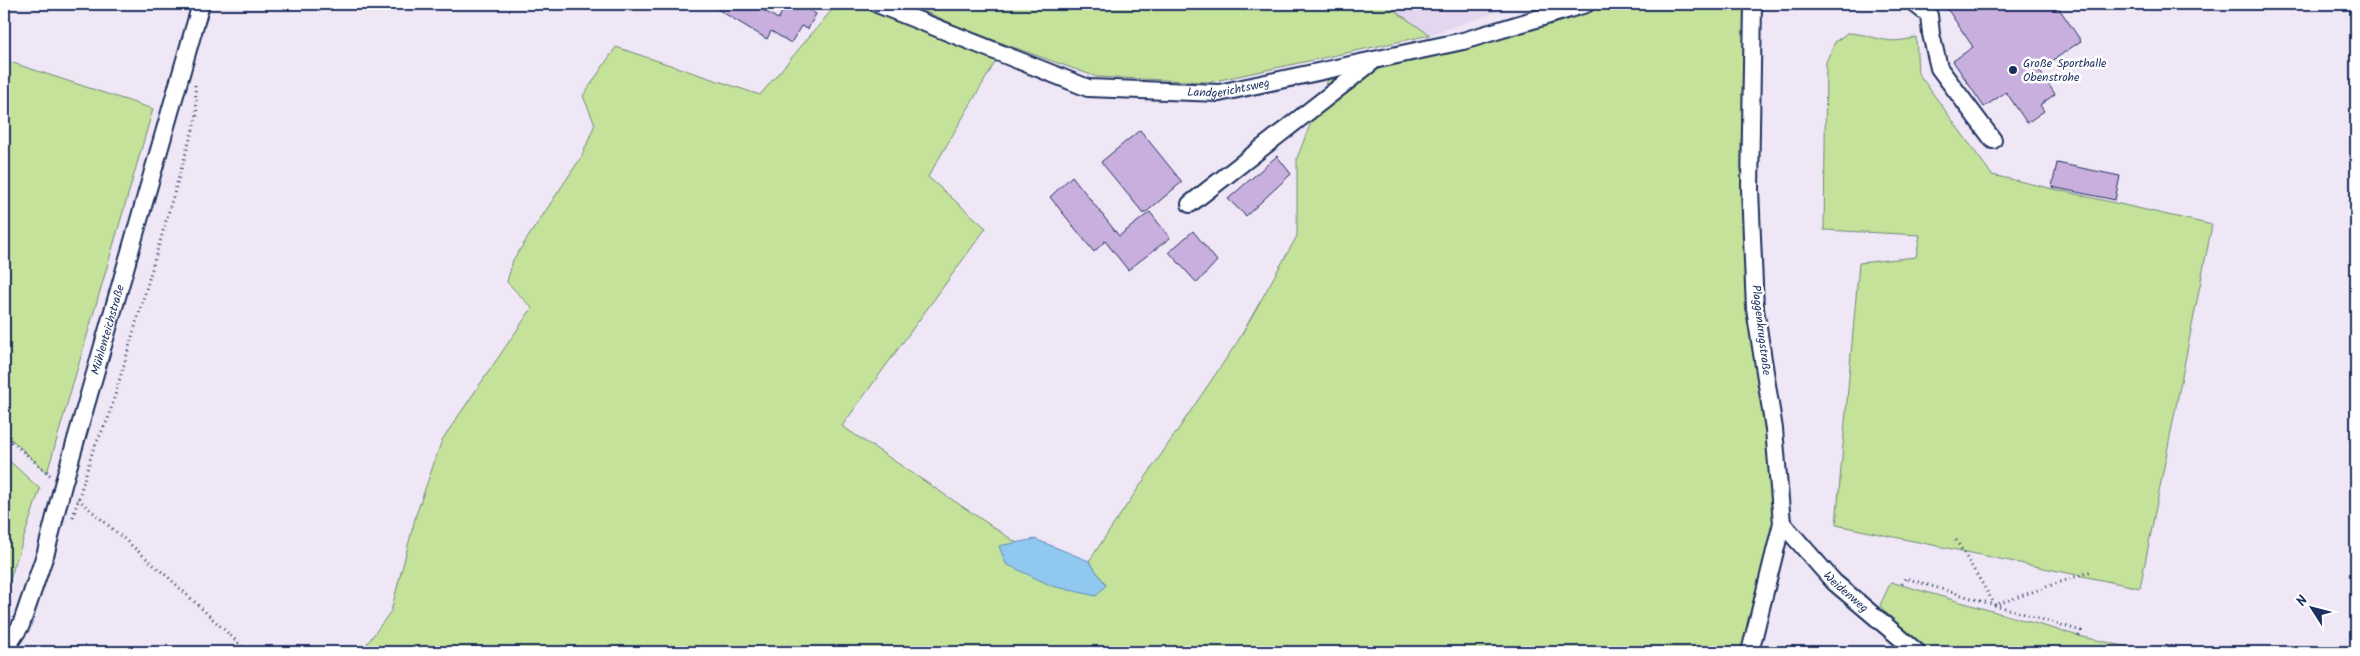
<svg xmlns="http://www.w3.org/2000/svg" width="2360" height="656" font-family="Kalam,sans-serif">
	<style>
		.built { fill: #e4d6ee }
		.green { fill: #c4e29a; stroke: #70887c }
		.water { fill: #91c8f0; stroke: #628bb6 }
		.building { fill: #c9afdd; stroke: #1b2f5e }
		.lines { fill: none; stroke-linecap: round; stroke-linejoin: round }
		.minor-casing { stroke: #1b2f5e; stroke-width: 20 }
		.path { stroke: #1b2f5e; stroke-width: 3; stroke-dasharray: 1 4; stroke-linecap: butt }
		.minor { stroke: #fff; stroke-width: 16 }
		.poi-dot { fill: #1b2f5e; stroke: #fff; stroke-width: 2 }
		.labels { text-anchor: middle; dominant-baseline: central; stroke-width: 5; stroke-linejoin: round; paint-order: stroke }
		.poi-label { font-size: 12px; fill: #1b2f5e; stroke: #fff; text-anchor: start }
		.street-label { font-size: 12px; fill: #1b2f5e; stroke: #fff }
	</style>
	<rect width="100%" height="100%" fill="#efe7f5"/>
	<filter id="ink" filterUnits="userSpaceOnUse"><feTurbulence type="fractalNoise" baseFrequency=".02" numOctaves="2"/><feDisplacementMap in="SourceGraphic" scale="10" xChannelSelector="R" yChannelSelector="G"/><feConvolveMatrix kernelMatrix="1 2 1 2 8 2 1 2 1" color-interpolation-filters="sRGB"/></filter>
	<g filter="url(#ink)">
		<polygon class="built" points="1385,4 1521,4 1430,35"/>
		<g class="green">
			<polygon points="837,4 878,4 1000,54 928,177 986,228 842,426 1017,543 1106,585 1089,561 1238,341 1297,236 1297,158 1332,69 1586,4 1753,4 1750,189 1782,523 1750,652 361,652 391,611 416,515 442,440 532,308 507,282 513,260 582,156 595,124 583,96 616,47 760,95"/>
			<polygon points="909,4 1385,4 1430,35 1210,82 1097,77 968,31"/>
			<path d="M1847 33C1876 34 1884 47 1916 37L1918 73 1992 175 2212 225 2140 588 1836 525 1859 263 1916 257 1920 235 1824 230 1826 62 1835 42Z"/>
			<polygon points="4,60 153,109 47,473 4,432"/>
			<polygon points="4,456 40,489 4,597"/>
			<polygon points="1891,582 2079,636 2150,652 1928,652 1893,624 1880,605"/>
		</g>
		<polygon class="water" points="1035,539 1089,561 1106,585 1096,596 1052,586 1006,564 999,546"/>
		<g class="building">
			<polygon points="709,4 753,4 778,19 787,4 798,4 816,14 808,29 801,26 791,43 771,31 767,39"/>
			<polygon points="1944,4 2056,4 2081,41 2039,70 2055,94 2040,105 2044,111 2027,123 2006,92 1984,107 1953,61 1973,47"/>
			<polygon points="1140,130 1182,182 1144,214 1101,162"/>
			<polygon points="1277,156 1291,174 1246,216 1228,199"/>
			<polygon points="2057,163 2120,176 2115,200 2052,187"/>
			<polygon points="1072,176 1119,236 1150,212 1170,238 1128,270 1105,241 1094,252 1050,197"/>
			<polygon points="1193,231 1217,261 1197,283 1169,252"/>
		</g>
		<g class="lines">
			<defs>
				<g id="minor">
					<path id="s1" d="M877 4 1088 88 1219 93 1463 41 1586 4"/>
					<polyline points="1915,4 1929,15 1931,34 1939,68 1993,140"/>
					<polyline points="1190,204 1372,62"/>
					<path id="s2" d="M1782 523 1834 582 1917 652"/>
					<path id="s3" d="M4 651 21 625 46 552 63 485 201 4"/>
					<polyline points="1750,652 1782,523 1774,429 1755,309 1750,189 1753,4"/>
				</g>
			</defs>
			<use href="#minor" class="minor-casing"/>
			<g class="path">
				<polyline points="4,435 50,475"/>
				<polyline points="78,499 169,578 248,652"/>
				<polyline points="73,517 93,450 108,419 197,115 195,85"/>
				<polyline points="1956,540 1995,605 2092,571"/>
				<polyline points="1902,584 1905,578 2081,631 2079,636"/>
			</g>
			<use href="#minor" class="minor"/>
		</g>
	</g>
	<circle class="poi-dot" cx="2013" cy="70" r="5"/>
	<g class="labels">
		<g class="poi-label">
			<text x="2023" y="63">Große Sporthalle<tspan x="2023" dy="14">Obenstrohe</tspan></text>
		</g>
		<g class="street-label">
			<text stroke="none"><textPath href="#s1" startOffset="368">Landgerichtsweg</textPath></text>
			<text stroke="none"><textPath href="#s3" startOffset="339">Mühlenteichstraße</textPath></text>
			<text transform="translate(1761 330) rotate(83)">Plaggenkrugstraße</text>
			<text stroke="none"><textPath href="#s2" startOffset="94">Weidenweg</textPath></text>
		</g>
	</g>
	<rect width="2360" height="656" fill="none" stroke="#fff" stroke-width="20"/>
	<rect x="10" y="10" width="2340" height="636" fill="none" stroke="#1b2f5e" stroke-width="2" filter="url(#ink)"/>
	<g transform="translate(2312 608) rotate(306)" stroke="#ffffff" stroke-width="4" paint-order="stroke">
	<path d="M0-4L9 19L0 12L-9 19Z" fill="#1b2f5e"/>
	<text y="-8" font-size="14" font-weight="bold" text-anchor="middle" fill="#1b2f5e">N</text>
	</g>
</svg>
